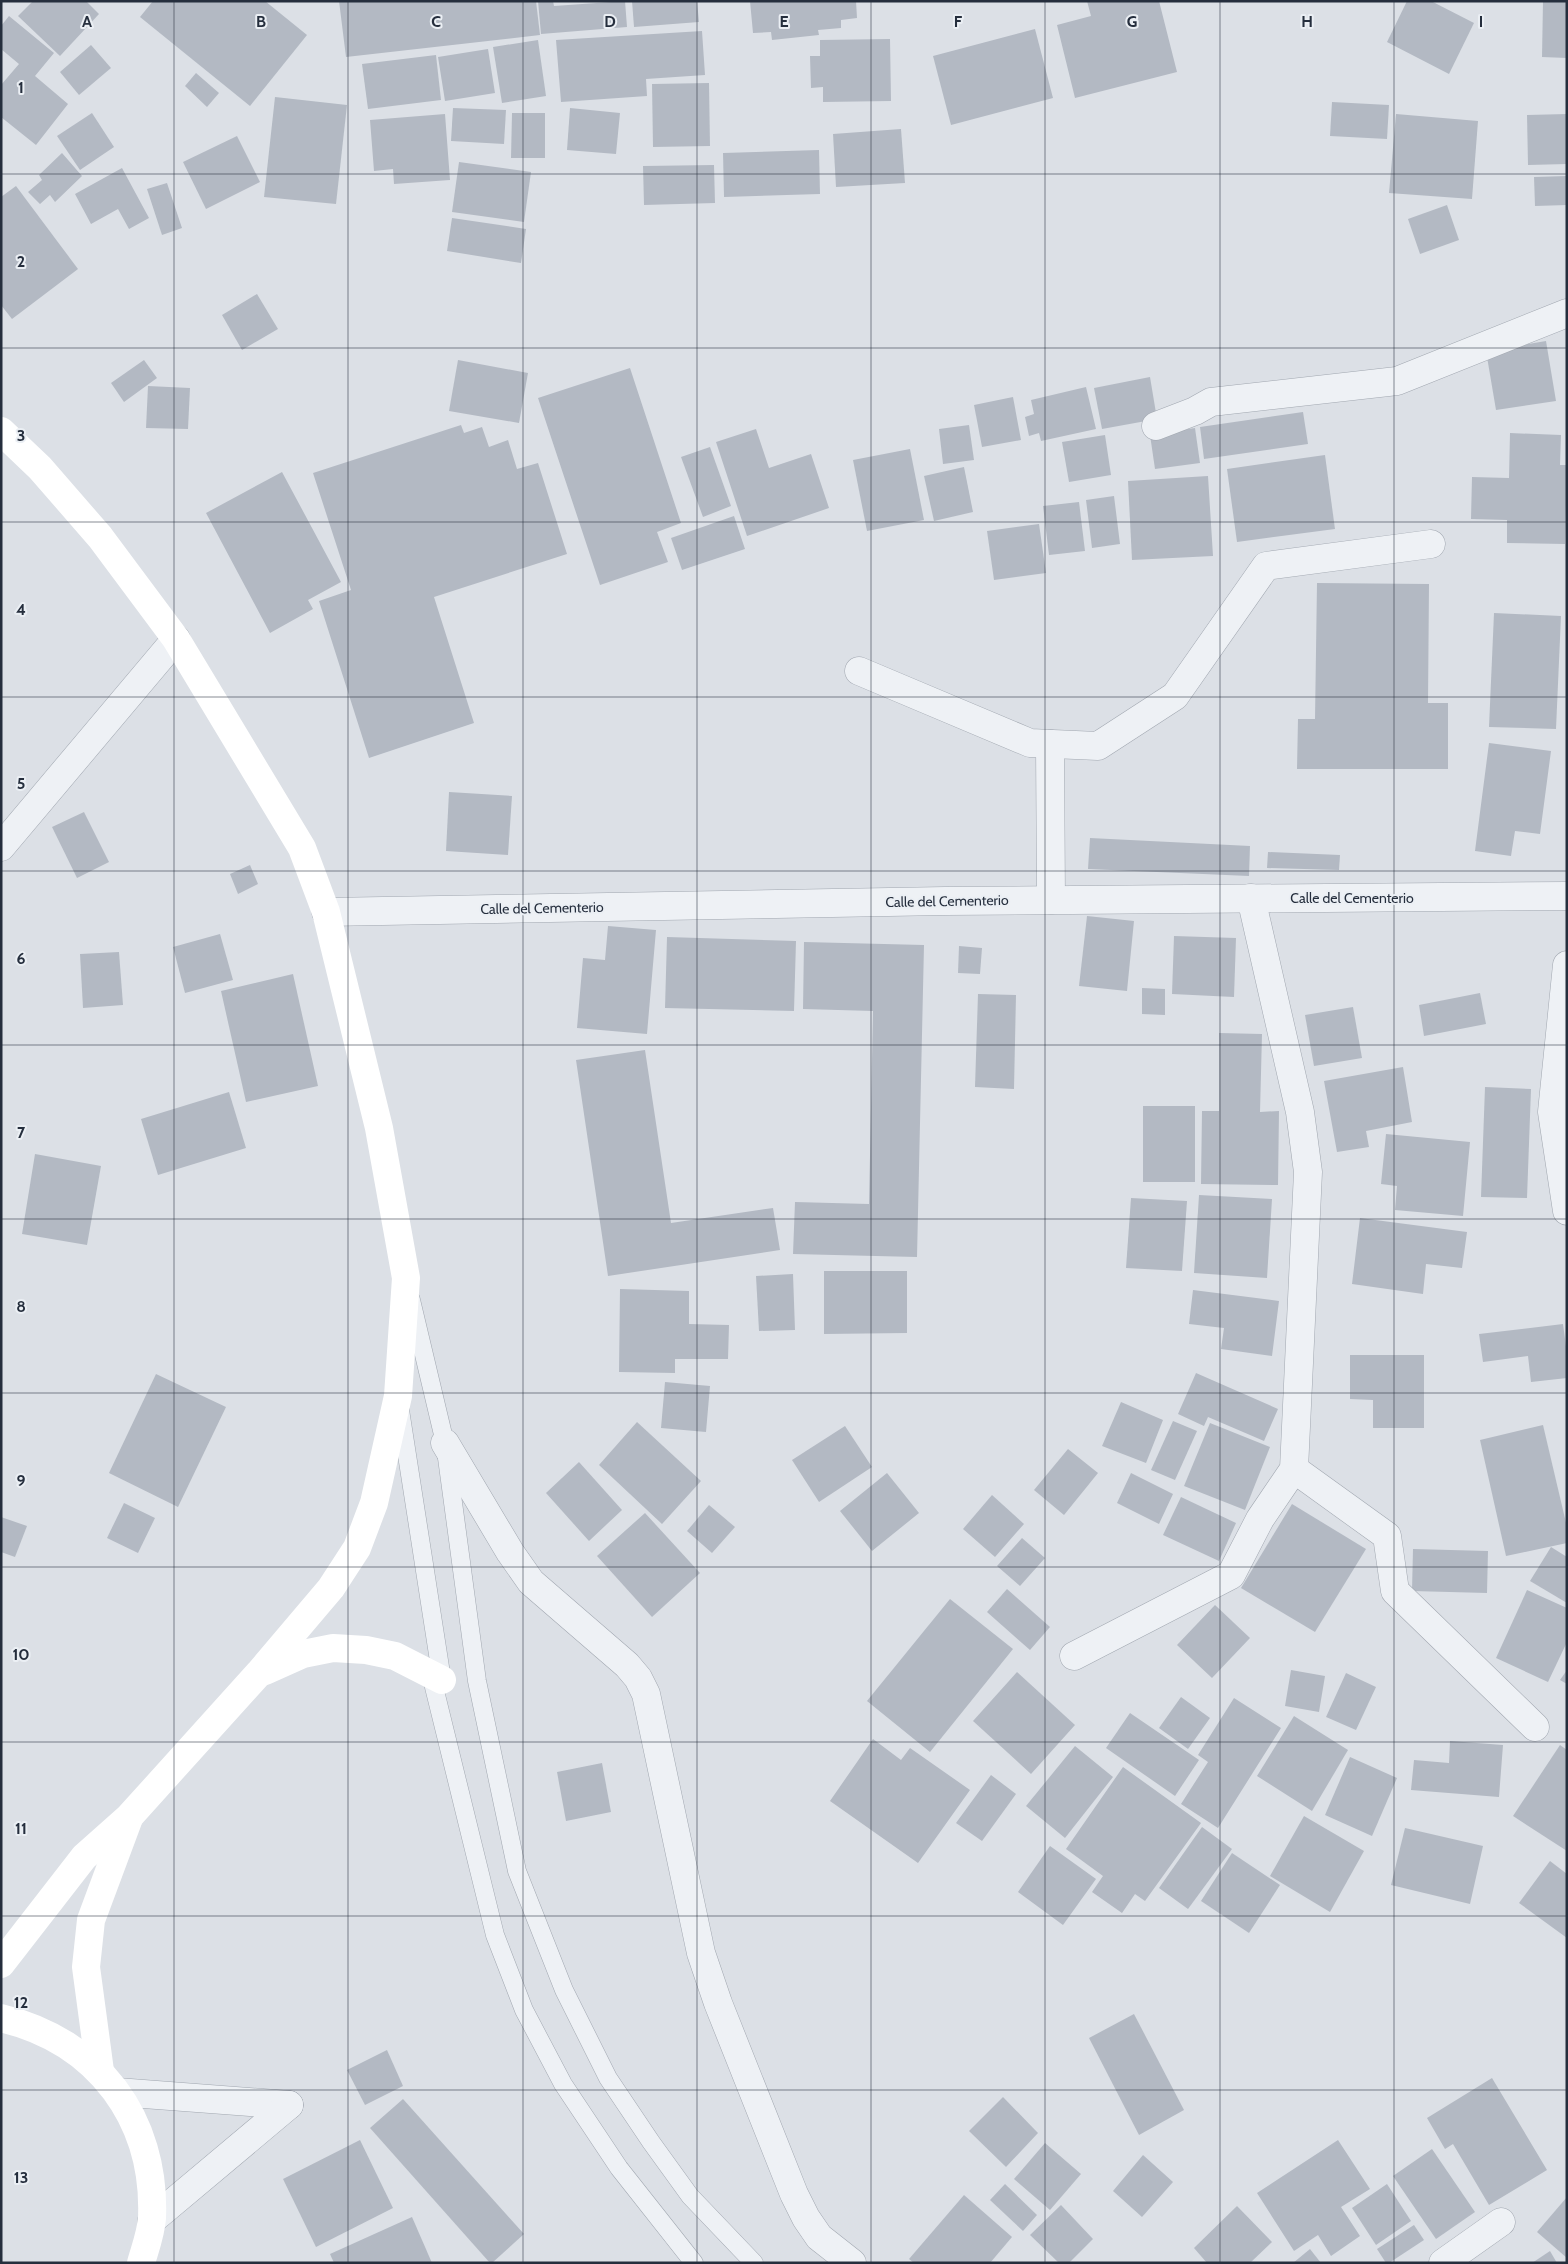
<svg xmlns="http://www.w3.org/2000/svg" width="1568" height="2264" font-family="Cabin,sans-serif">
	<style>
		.building { fill: #b3b9c3 }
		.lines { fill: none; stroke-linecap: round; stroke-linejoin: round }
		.lane-casing { stroke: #a1a7b0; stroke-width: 19 }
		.street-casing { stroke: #a1a7b0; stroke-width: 29 }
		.lane { stroke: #eef1f5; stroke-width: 18 }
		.street { stroke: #eef1f5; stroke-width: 28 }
		.secondary { stroke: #fff; stroke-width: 28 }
		.grid { fill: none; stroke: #252e3d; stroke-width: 1; stroke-opacity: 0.55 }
		.labels { text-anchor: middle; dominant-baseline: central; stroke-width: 4; stroke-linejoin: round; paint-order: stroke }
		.street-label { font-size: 14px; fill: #252e3d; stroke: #ebeff4 }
		.grid-label { font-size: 16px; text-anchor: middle; font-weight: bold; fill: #252e3d; stroke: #ebeff4; stroke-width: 4; stroke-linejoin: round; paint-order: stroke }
	</style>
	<rect width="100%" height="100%" fill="#dce0e6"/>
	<g class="building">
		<polygon points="33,1 86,1 99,14 60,56 18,16"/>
		<polygon points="153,1 265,1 307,35 250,106 140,17"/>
		<polygon points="339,1 536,1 540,35 346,57"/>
		<polygon points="538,1 553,1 554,6 625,1 627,27 541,34"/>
		<polygon points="632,1 697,1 699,22 634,27"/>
		<polygon points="750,1 856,1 857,18 841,20 841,28 818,30 819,35 772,40 771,32 753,33"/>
		<polygon points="1087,1 1159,1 1177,72 1075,98 1057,25 1091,16"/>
		<polygon points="1407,1 1431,1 1474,23 1449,74 1387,42"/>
		<polygon points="1543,1 1567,1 1567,58 1542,57"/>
		<polygon points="9,16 54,53 35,76 68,104 36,145 1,117 1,85 19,64 1,49 1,26"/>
		<polygon points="1035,29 1053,98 951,125 933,56"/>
		<polygon points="702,31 705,75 646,79 647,96 561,102 556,40"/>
		<polygon points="890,39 891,101 823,102 823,87 811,88 810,56 820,56 820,40"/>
		<polygon points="538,40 546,96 502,103 493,47"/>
		<polygon points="91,45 111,68 79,95 60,72"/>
		<polygon points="488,49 495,93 445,101 438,57"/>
		<polygon points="436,55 441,100 368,109 362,64"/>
		<polygon points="196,73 219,93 207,107 185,86"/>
		<polygon points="709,83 710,146 653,147 652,84"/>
		<polygon points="275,97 347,105 336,204 264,197"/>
		<polygon points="1332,102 1389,105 1387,139 1330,136"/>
		<polygon points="453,108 506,110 504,144 451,141"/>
		<polygon points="570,108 620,113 616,154 567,150"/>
		<polygon points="92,113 114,147 80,170 57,136"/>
		<polygon points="512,113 545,113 545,158 511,158"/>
		<polygon points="445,114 450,180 394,184 393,169 374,171 370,120"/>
		<polygon points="1396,114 1478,121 1472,199 1389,193"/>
		<polygon points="1567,114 1567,164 1528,165 1527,115"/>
		<polygon points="901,129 905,183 836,187 833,134"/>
		<polygon points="237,136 260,182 206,209 183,162"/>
		<polygon points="819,150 820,194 724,197 723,153"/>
		<polygon points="62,153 82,176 55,202 50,195 40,204 28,192 42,180 39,175"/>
		<polygon points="459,162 531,172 524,222 452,212"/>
		<polygon points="714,165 715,203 644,205 643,166"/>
		<polygon points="122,168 149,218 129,229 118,209 91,224 75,194"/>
		<polygon points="1567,176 1567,205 1535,206 1534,177"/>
		<polygon points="167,183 182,228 162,235 147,189"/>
		<polygon points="16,186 78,269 12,319 1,305 1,197"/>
		<polygon points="1447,205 1459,240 1420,254 1408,219"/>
		<polygon points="452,218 526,229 521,263 447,251"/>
		<polygon points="257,294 278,329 242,350 222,315"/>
		<polygon points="1546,341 1556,401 1496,410 1486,351"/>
		<polygon points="144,360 157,378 124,402 111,383"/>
		<polygon points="458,360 528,373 519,423 449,411"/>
		<polygon points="630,368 681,523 657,532 668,562 600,585 538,398"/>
		<polygon points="1150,377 1157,419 1102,429 1094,388"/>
		<polygon points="148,386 190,388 188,429 146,428"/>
		<polygon points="1086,387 1096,429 1041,441 1039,433 1029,436 1025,417 1034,414 1031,400"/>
		<polygon points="1013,397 1021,440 982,447 974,405"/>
		<polygon points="1303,412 1308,444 1204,459 1200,427"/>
		<polygon points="461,425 464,433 482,427 489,447 508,440 517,469 538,463 567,554 434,597 474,723 369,758 319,601 351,590 313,473"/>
		<polygon points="969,425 974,460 943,464 939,429"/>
		<polygon points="1195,428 1200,463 1155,469 1150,435"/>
		<polygon points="756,429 769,468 811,454 829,508 747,536 716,442"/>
		<polygon points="1510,433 1561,435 1560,465 1567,465 1565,544 1507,543 1507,520 1471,519 1472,477 1509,478"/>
		<polygon points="1105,435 1111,475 1069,482 1062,442"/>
		<polygon points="710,447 731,506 703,517 681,457"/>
		<polygon points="910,449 924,520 867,531 853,460"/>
		<polygon points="1325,455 1335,529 1237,542 1227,469"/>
		<polygon points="964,467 973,512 934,521 924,476"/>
		<polygon points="282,472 341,582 308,600 313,609 270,633 206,513"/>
		<polygon points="1208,476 1213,556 1132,560 1128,481"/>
		<polygon points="1114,496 1120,544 1092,548 1086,500"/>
		<polygon points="1079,502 1085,551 1049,555 1043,506"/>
		<polygon points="734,516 745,549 682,570 671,538"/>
		<polygon points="1039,524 1046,573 994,580 987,531"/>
		<polygon points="1317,583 1429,584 1428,703 1448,703 1448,769 1297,769 1298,719 1315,719"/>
		<polygon points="1494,613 1561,616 1556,729 1489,727"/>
		<polygon points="1489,743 1551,751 1540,834 1515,831 1511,856 1475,851"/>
		<polygon points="449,792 512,796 508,855 446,851"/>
		<polygon points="84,812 109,862 77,878 52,827"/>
		<polygon points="1090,838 1250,846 1249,876 1088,869"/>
		<polygon points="1268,852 1340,855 1339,870 1267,868"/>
		<polygon points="250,865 258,884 238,894 230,874"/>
		<polygon points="1087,916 1134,921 1127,991 1079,986"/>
		<polygon points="608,926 656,930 647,1034 577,1028 583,958 605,960"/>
		<polygon points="220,934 233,980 185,993 173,947"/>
		<polygon points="1174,936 1236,938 1234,997 1172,994"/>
		<polygon points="667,937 796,941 794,1011 665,1008"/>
		<polygon points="804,942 924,945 917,1257 793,1254 795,1202 869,1204 873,1011 803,1009"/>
		<polygon points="959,946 982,948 980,974 958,973"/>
		<polygon points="119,952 123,1005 83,1008 80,954"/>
		<polygon points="293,974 318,1086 246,1102 221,991"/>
		<polygon points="1142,988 1165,989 1165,1015 1142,1014"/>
		<polygon points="1480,993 1486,1024 1424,1036 1419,1005"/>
		<polygon points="978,994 1016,995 1014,1089 975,1087"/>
		<polygon points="1353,1007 1362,1058 1314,1066 1305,1015"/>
		<polygon points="1219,1033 1262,1034 1260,1112 1279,1111 1278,1185 1201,1184 1202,1111 1219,1111"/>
		<polygon points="645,1050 671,1223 773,1208 780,1250 608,1276 576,1060"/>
		<polygon points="1403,1067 1412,1122 1366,1131 1369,1147 1337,1152 1324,1081"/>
		<polygon points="1485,1087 1531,1089 1527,1198 1481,1197"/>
		<polygon points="229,1092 246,1148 158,1175 141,1119"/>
		<rect x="1143" y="1106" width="52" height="76"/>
		<polygon points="1386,1134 1470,1142 1463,1216 1395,1210 1397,1186 1381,1184"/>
		<polygon points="35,1154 101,1166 87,1245 22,1234"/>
		<polygon points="1199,1195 1272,1199 1267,1278 1194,1273"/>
		<polygon points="1131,1198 1187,1201 1182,1271 1126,1268"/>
		<polygon points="1360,1218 1467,1232 1462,1268 1426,1264 1423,1294 1352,1284"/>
		<polygon points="824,1271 907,1271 907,1333 824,1334"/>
		<polygon points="793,1274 795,1330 759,1331 756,1276"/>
		<polygon points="620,1289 689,1291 689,1324 729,1325 728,1359 675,1359 675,1373 619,1372"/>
		<polygon points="1193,1290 1279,1301 1272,1356 1221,1349 1224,1328 1189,1324"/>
		<polygon points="1563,1324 1567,1354 1567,1378 1531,1382 1528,1356 1483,1362 1479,1334"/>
		<polygon points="1350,1355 1424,1355 1424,1428 1373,1428 1373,1400 1350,1399"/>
		<polygon points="1196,1373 1278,1409 1264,1441 1208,1417 1204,1426 1178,1414"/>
		<polygon points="156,1374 226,1407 178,1507 109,1473"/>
		<polygon points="665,1382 710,1386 706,1432 661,1428"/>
		<polygon points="1121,1402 1163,1420 1146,1463 1102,1446"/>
		<polygon points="1173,1421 1197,1431 1175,1480 1151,1470"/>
		<polygon points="637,1422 701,1481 662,1524 599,1465"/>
		<polygon points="1210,1423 1270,1447 1245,1510 1184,1486"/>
		<polygon points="1543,1425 1567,1527 1567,1543 1506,1556 1480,1440"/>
		<polygon points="845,1426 872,1467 819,1502 792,1460"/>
		<polygon points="1068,1449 1098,1473 1064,1515 1034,1490"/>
		<polygon points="579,1462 622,1510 589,1541 546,1493"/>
		<polygon points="887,1473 919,1513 872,1551 840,1511"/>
		<polygon points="1131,1473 1173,1494 1159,1524 1117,1503"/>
		<polygon points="992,1495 1024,1524 995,1557 963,1529"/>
		<polygon points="1181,1497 1236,1523 1219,1561 1163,1535"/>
		<polygon points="124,1503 155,1518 138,1553 107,1538"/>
		<polygon points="1292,1504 1366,1549 1315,1632 1241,1588"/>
		<polygon points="709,1505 735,1527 712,1553 687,1531"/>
		<polygon points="645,1513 700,1573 652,1617 597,1556"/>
		<polygon points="1,1517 27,1526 15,1557 1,1552"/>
		<polygon points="1022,1538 1045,1558 1020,1586 997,1566"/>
		<polygon points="1551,1547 1567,1557 1567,1603 1530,1581"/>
		<polygon points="1413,1549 1488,1551 1487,1593 1412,1591"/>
		<polygon points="1007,1589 1050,1627 1030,1650 987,1612"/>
		<polygon points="1527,1590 1567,1608 1567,1642 1548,1682 1496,1658"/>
		<polygon points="950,1599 1013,1649 930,1752 867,1701"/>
		<polygon points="1215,1605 1250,1638 1212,1678 1177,1645"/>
		<polygon points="1291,1670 1325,1676 1319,1712 1285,1706"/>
		<polygon points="1567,1670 1567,1684 1560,1680"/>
		<polygon points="1017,1672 1075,1725 1031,1774 973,1721"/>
		<polygon points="1346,1673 1376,1687 1356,1730 1326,1717"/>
		<polygon points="1181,1697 1210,1718 1188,1749 1159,1728"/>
		<polygon points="1234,1698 1281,1728 1218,1828 1181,1804 1208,1762 1198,1755"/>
		<polygon points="1130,1713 1199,1760 1175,1796 1106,1748"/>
		<polygon points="1294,1716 1348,1750 1312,1811 1257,1776"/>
		<polygon points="873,1739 901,1760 910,1748 970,1790 918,1863 830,1801"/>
		<polygon points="1450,1741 1503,1745 1499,1797 1411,1790 1414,1760 1449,1763"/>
		<polygon points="1560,1745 1567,1750 1567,1851 1513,1816"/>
		<polygon points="1075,1746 1113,1777 1065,1838 1026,1806"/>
		<polygon points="1350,1757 1397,1778 1372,1836 1325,1815"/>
		<polygon points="602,1763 611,1812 566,1821 557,1772"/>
		<polygon points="1123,1767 1201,1823 1145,1901 1135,1894 1122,1913 1092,1892 1103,1876 1066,1849"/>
		<polygon points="991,1775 1016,1794 982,1841 956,1823"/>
		<polygon points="1304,1816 1364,1851 1330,1912 1270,1876"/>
		<polygon points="1202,1827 1232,1849 1188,1909 1159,1888"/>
		<polygon points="1405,1828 1483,1846 1470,1904 1391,1885"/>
		<polygon points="1050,1846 1096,1879 1063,1925 1018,1892"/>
		<polygon points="1232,1853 1280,1885 1249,1933 1201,1901"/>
		<polygon points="1550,1861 1567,1874 1567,1938 1519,1903"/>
		<polygon points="1134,2014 1184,2110 1139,2135 1089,2038"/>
		<polygon points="387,2050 403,2086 365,2105 347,2070"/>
		<polygon points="1492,2078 1547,2170 1489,2205 1453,2144 1445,2149 1427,2118"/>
		<polygon points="1003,2097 1038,2133 1006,2167 969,2131"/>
		<polygon points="403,2099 524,2234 492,2263 490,2263 370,2128"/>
		<polygon points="360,2140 393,2208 316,2247 283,2179"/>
		<polygon points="1338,2140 1370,2189 1341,2207 1360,2236 1331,2256 1318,2235 1294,2251 1257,2193"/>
		<polygon points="1045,2143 1081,2174 1050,2210 1014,2179"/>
		<polygon points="1432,2149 1475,2212 1436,2239 1393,2176"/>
		<polygon points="1143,2155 1173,2182 1142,2217 1113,2191"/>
		<polygon points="1005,2184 1037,2215 1023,2231 990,2200"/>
		<polygon points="1387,2184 1411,2221 1376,2245 1352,2208"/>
		<polygon points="964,2195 1012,2237 990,2263 914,2263 909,2259"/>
		<polygon points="1567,2197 1567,2258 1537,2232"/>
		<polygon points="1061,2205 1093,2239 1069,2263 1059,2263 1030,2235"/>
		<polygon points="1237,2206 1272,2242 1250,2263 1207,2263 1194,2248"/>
		<polygon points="412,2217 432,2263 334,2263 330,2254"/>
		<polygon points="1414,2225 1424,2240 1389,2263 1386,2263 1377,2249"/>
		<polygon points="1310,2249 1321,2263 1293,2263"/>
		<polygon points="1550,2251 1557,2263 1532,2263"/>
	</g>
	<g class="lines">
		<defs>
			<g id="lane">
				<polyline points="411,1300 445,1443 477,1681 517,1871 564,1990 608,2078 651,2142 690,2196 754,2263"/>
				<polyline points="400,1410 442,1680 434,1687 495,1935 524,2010 563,2084 619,2168 694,2263"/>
			</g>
			<g id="street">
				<polyline points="1156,426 1195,411 1211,402 1397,381 1567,313"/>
				<polyline points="859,671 1030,743 1098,746 1175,696 1266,566 1431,544"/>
				<polyline points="1050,744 1051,900"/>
				<polyline points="1,847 176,639"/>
				<polyline points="326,912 945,901 1567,896"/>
				<polyline points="1567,965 1552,1112 1567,1211"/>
				<polyline points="445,1443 510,1552 531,1582 627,1665 638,1678 646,1694 701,1953 718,2003 794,2194 806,2218 819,2237 852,2263"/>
				<polyline points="1294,1469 1387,1536 1395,1591 1535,1727"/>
				<polyline points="1074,1656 1231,1575 1260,1519 1294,1469 1308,1172 1300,1112 1251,898"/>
				<polyline points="117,2092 289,2105"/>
				<polyline points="152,2220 289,2105"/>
				<polyline points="1443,2263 1501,2222"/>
			</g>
		</defs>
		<use href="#lane" class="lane-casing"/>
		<use href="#street" class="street-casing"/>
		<use href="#lane" class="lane"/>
		<use href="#street" class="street"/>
		<g class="secondary">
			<polyline points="1,431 40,468 100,537 176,639 302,848 326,912 379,1128 406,1278 398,1396 374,1503 357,1548 331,1588 259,1673 129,1817 84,1857 1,1964"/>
			<polyline points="265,1671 303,1654 333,1648 366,1650 395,1656 442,1680"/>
			<path d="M1 2018C98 2041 156 2119 152 2218 151 2233 145 2249 141 2263"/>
			<polyline points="100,2071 86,1967 91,1920 129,1818"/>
		</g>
	</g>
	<path class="grid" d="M174 1V2263M348 1V2263M523 1V2263M697 1V2263M871 1V2263M1045 1V2263M1220 1V2263M1394 1V2263M1 174H1567M1 348H1567M1 522H1567M1 697H1567M1 871H1567M1 1045H1567M1 1219H1567M1 1393H1567M1 1567H1567M1 1742H1567M1 1916H1567M1 2090H1567"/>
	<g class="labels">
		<g class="street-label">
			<text x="1352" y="898">Calle del Cementerio</text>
			<text transform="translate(947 901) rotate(-1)">Calle del Cementerio</text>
			<text transform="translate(542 908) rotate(-1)">Calle del Cementerio</text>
		</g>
	</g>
	<g class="grid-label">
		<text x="87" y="27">A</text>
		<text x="261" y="27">B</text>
		<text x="436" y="27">C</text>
		<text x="610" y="27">D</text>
		<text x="784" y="27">E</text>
		<text x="958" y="27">F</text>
		<text x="1132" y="27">G</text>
		<text x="1307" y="27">H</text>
		<text x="1481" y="27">I</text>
		<text x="21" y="93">1</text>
		<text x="21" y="267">2</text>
		<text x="21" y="441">3</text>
		<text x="21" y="615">4</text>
		<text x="21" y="789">5</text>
		<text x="21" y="964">6</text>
		<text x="21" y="1138">7</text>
		<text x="21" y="1312">8</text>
		<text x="21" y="1486">9</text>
		<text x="21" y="1660">10</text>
		<text x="21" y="1834">11</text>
		<text x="21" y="2008">12</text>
		<text x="21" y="2183">13</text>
	</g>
	<rect width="1568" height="2264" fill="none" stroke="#252e3d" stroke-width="5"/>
</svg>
